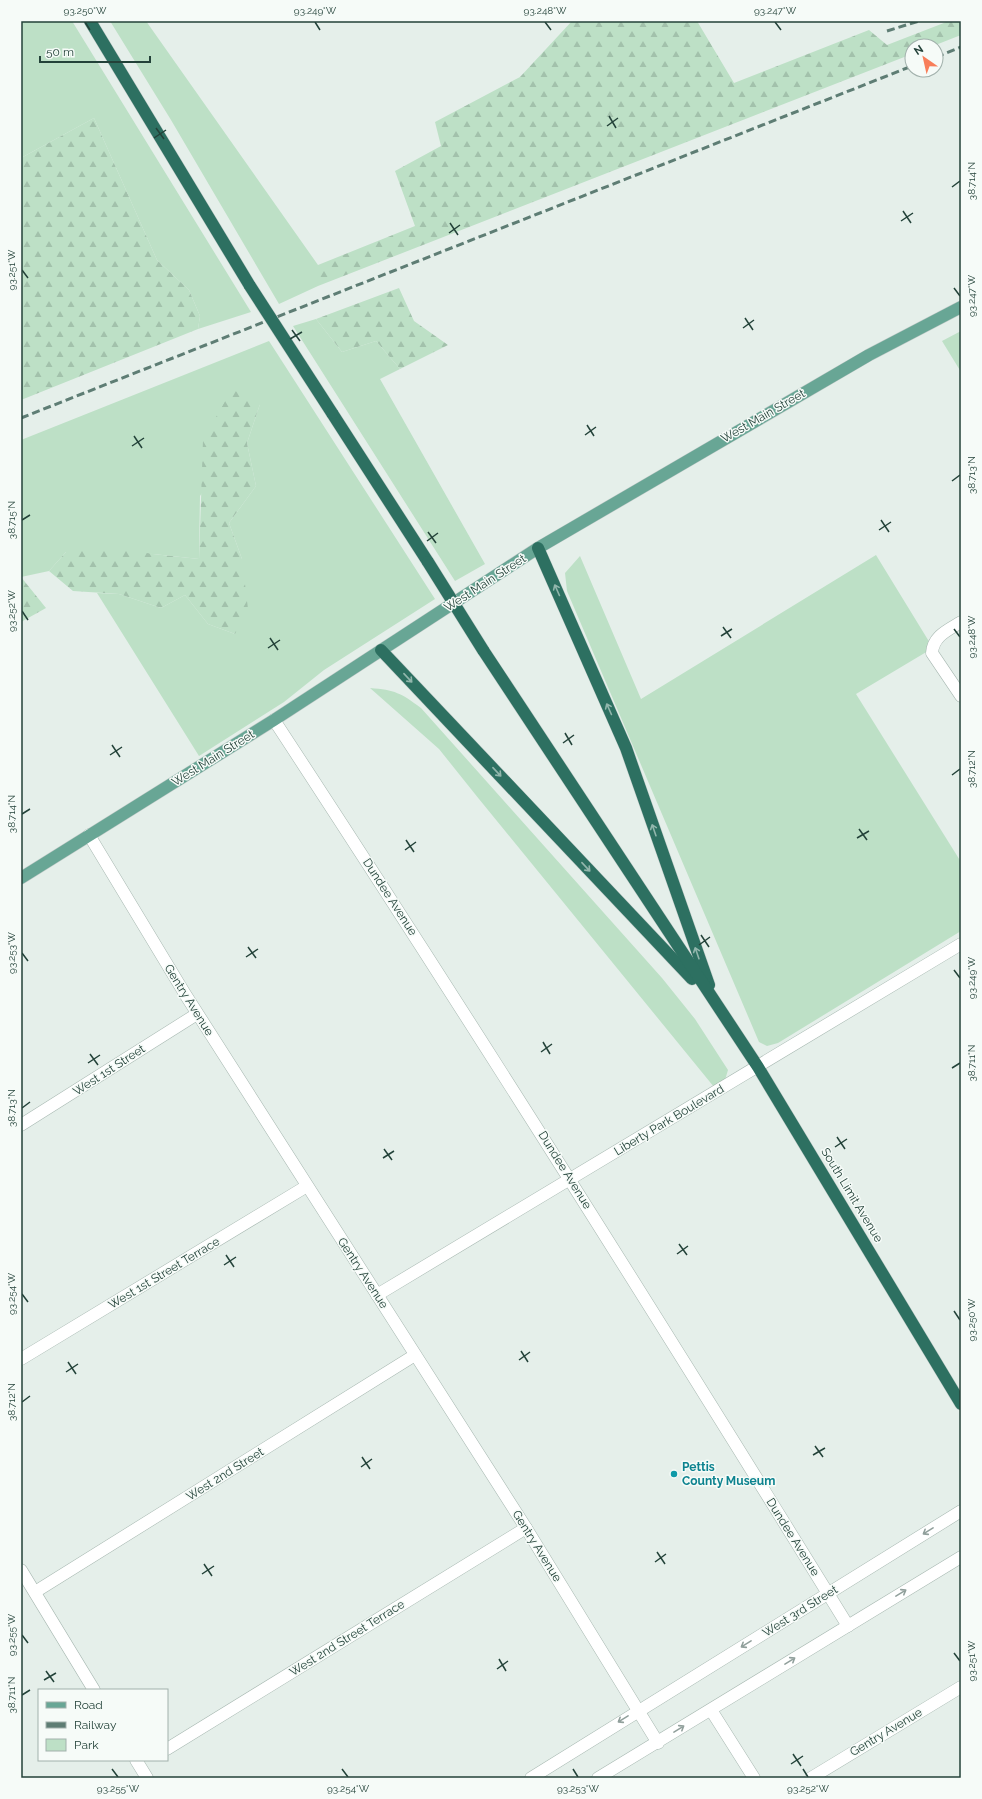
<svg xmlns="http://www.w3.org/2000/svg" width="982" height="1799" font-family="Raleway,sans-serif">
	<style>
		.green { fill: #bde0c6 }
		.forest { fill: url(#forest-firs) }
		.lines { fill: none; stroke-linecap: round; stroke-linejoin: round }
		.minor-casing { stroke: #a7b8b1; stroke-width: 13 }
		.major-casing { stroke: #c1cac8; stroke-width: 13 }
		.highway-casing { stroke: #c1cac8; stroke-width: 13 }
		.minor { stroke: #fff; stroke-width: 12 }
		.major { stroke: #68a695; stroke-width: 12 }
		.highway { stroke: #2d7061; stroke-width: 12 }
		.rail { stroke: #5e7d74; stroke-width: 3; stroke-dasharray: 8 4; stroke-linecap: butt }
		.highway-bridge-casing { stroke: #c1cac8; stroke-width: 13; stroke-linecap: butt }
		.highway-bridge { stroke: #2d7061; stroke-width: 12 }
		.oneway { stroke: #92b6ac }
		.oneway2 { stroke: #91a09c }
		.ticks { fill: none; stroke: #234239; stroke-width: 1.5 }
		.culture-dot { fill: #0f9aa8; stroke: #f6fbf8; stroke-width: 1.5 }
		.labels { text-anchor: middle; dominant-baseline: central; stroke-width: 3; stroke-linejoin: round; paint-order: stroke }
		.street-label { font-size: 12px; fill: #234239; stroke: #f6fbf8 }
		.culture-label { font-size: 12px; font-weight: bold; fill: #0d838f; stroke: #f6fbf8; text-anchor: start }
		.neatline { fill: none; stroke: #234239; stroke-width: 1.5 }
		.ticks-label { font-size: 10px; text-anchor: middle; fill: #234239 }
	</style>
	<defs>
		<pattern id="forest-firs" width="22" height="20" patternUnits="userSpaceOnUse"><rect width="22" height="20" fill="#bde0c6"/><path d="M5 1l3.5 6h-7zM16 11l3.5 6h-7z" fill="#a2c1ab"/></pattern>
	</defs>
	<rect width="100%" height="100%" fill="#e5efea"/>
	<g class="green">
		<polygon points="21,21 72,21 251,312 198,329 200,316 189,290 157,260 94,118 21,158"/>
		<polygon points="110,21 146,21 318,265 318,286 279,304 171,120"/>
		<polygon points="316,319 342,352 376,341 400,369 380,379 485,564 455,581 293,326"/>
		<polygon points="961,331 961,372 942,341"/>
		<polygon points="269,341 435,599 324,670 284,702 199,756 97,593 119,594 161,608 185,595 208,624 235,634 242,559 229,523 256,486 247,443 260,404 200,496 199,559 153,554 66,552 49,571 21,577 21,440"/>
		<polygon points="876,555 933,648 856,694 961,862 961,931 778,1043 767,1046 759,1042 567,591 565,573 580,556 641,699"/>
		<path d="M370 688C395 690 401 693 421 708L662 978 695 1019 728 1070 725 1080 714 1087 479 799 439 749Z"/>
	</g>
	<g class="forest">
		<polygon points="572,21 697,21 734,83 869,30 887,45 949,21 961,21 961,35 933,46 912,46 912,54 318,286 318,265 415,226 395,171 441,146 435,122 520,77"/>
		<polygon points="94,118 157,260 189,290 200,316 198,329 21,400 21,158"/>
		<polygon points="399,288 414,321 448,345 400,369 376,341 342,352 316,319"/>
		<polygon points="232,389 260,404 247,443 256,486 229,523 242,559 248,609 235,634 208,624 185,595 161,608 119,594 73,591 49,571 66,552 105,546 153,554 199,559 203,440"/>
		<polygon points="21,577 46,608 21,622"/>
	</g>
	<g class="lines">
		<defs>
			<g id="minor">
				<path d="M961 622C948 630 933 636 932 653L961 696"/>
				<path d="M274 720C470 1019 660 1321 848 1626"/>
				<polyline points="89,835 185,994 526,1528 658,1743"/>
				<polyline points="21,1125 197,1014"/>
				<polyline points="377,1295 961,944"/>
				<polyline points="21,1359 307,1186"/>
				<polyline points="21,1570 94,1690"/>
				<polyline points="35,1592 415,1355"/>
				<polyline points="711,1710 754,1778"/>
				<polyline points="167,1749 526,1528"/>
				<polyline points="136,1760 147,1778"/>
				<polyline points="531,1778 961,1511"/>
				<polyline points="598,1778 961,1557"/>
				<polyline points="811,1778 961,1687"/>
			</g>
			<polyline id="major" points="21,878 274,720 538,548 869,355 961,307"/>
			<g id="highway">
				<polyline points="90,21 250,286"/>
				<polyline points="332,413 428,562"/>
				<polyline points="538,548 626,748 709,985"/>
				<polyline points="381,650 692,979"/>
				<polyline points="483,650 758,1067 961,1404"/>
			</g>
		</defs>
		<use href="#minor" class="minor-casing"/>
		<use href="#major" class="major-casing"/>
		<use href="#highway" class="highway-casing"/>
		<use href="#minor" class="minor"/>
		<use href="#major" class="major"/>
		<use href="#highway" class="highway"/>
		<g class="rail">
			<polyline points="887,31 919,21"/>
			<polyline points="936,57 961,47"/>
			<polyline points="21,418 912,66"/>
		</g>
		<defs>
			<g id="highway-bridge">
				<polyline points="250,286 332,413"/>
				<polyline points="428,562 483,650"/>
			</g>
		</defs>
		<use href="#highway-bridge" class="highway-bridge-casing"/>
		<use href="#highway-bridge" class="highway-bridge"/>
	</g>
	<defs><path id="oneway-shaft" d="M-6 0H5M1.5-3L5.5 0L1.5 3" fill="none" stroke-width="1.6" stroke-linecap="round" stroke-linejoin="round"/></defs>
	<g class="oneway">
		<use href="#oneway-shaft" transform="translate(557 590) rotate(-114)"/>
		<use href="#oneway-shaft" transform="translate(408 678) rotate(47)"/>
		<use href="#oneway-shaft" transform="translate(609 709) rotate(-114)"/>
		<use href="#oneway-shaft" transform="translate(497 772) rotate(47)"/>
		<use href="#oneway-shaft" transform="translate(654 830) rotate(-109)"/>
		<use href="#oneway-shaft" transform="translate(586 867) rotate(47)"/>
		<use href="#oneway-shaft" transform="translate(697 953) rotate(-109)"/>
	</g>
	<g class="oneway2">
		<use href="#oneway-shaft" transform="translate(928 1531) rotate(148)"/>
		<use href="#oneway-shaft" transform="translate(901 1593) rotate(-31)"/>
		<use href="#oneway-shaft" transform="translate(746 1644) rotate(148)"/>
		<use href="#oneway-shaft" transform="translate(790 1661) rotate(-32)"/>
		<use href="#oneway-shaft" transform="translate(623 1719) rotate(148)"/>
		<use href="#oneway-shaft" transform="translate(679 1729) rotate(-32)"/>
	</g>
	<path class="ticks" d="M85 22 90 30M315 22 320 30M545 22 551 30M775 22 781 30M609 116 616 128M607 126 618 118M156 128 164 139M154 138 166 130M952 187 960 181M903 211 911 223M901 221 913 213M450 223 458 235M449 233 460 225M22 270 28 278M954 288 960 296M745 318 753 330M743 328 754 320M292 330 300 341M290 339 302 332M587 425 594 436M585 435 596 427M134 436 142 448M132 446 144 438M952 481 960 475M22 520 30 515M881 520 889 532M879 530 891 522M428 532 436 543M427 541 438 533M22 611 28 620M723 627 731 638M954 629 960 637M721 636 732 629M270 638 278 650M268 648 280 640M565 733 572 745M563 743 574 735M112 745 120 757M110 755 122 747M952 775 960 769M22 814 30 809M859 829 867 840M857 838 869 831M406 840 414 852M405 850 416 842M701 935 709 947M699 945 710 937M248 947 256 958M22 953 28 961M246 957 258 949M954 970 960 978M543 1042 550 1054M541 1052 552 1044M90 1054 98 1065M88 1063 100 1055M952 1068 960 1063M22 1108 30 1102M837 1137 845 1149M835 1147 847 1139M384 1149 392 1160M383 1158 394 1151M679 1244 687 1255M677 1254 688 1246M226 1255 234 1267M224 1265 236 1257M22 1294 28 1302M954 1311 960 1320M521 1351 528 1362M519 1360 530 1352M68 1362 76 1374M66 1372 78 1364M22 1402 30 1396M815 1446 823 1457M813 1455 825 1448M362 1457 370 1469M361 1467 372 1459M657 1552 665 1564M655 1562 666 1554M204 1564 212 1576M202 1574 214 1566M22 1635 28 1643M954 1653 960 1661M499 1659 506 1671M497 1669 508 1661M46 1671 54 1682M44 1680 56 1673M22 1695 30 1690M793 1754 801 1766M791 1764 803 1756M112 1769 118 1777M342 1769 348 1777M573 1769 578 1777M803 1769 808 1777"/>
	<circle class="culture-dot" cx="674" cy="1474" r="4"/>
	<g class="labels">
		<g class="street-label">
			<text transform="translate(763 416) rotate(-30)">West Main Street</text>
			<text transform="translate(485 583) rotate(-33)">West Main Street</text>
			<text transform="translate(213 758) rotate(-32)">West Main Street</text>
			<text transform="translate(390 897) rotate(57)">Dundee Avenue</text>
			<text transform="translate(189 1000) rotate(58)">Gentry Avenue</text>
			<text transform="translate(109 1070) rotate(-33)">West 1st Street</text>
			<text transform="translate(669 1120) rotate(-31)">Liberty Park Boulevard</text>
			<text transform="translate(565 1170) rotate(58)">Dundee Avenue</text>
			<text transform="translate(852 1195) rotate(59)">South Limit Avenue</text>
			<text transform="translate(164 1273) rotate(-31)">West 1st Street Terrace</text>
			<text transform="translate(363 1273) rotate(57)">Gentry Avenue</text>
			<text transform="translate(225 1474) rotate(-32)">West 2nd Street</text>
			<text transform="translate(793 1537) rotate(58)">Dundee Avenue</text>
			<text transform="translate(537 1546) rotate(58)">Gentry Avenue</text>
			<text transform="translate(800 1611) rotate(-32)">West 3rd Street</text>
			<text transform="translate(347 1638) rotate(-32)">West 2nd Street Terrace</text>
			<text transform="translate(886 1732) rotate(-31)">Gentry Avenue</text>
		</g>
		<g class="culture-label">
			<text x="682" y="1467">Pettis<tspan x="682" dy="14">County Museum</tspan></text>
		</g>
	</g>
	<rect width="982" height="1799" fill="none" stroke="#f6fbf8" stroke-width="44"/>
	<rect x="38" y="1689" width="130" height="72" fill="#f6fbf8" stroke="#a2b1ac"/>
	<rect x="46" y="1702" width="20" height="6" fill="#68a695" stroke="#a2b1ac"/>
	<text x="74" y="1709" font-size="12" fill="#234239">Road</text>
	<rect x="46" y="1722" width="20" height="6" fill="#5e7d74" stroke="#a2b1ac"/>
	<text x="74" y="1729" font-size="12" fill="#234239">Railway</text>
	<rect x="46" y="1739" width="20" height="12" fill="#bde0c6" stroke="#a2b1ac"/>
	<text x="74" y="1749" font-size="12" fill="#234239">Park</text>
	<g transform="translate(924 58) rotate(326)"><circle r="19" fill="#f6fbf8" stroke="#a2b1ac"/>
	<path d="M0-3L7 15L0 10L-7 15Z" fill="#f87e5a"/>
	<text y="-6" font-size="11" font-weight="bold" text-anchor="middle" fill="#234239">N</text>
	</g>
	<path d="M40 56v6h110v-6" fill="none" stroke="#234239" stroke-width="2"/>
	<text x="46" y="56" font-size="12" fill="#234239" stroke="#f6fbf8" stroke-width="3" paint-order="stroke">50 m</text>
	<rect x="22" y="22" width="938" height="1755" class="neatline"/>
	<g class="ticks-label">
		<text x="85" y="14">93.250°W</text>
		<text x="315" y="14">93.249°W</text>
		<text x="545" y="14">93.248°W</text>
		<text x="775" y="14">93.247°W</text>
		<text transform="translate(971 181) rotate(-90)" y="4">38.714°N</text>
		<text transform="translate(11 270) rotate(-90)" y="4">93.251°W</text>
		<text transform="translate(971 296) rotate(-90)" y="4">93.247°W</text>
		<text transform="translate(971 475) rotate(-90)" y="4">38.713°N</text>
		<text transform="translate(11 520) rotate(-90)" y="4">38.715°N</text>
		<text transform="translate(11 611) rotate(-90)" y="4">93.252°W</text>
		<text transform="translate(971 637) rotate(-90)" y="4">93.248°W</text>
		<text transform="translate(971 769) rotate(-90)" y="4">38.712°N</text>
		<text transform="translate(11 814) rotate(-90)" y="4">38.714°N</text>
		<text transform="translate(11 953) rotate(-90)" y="4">93.253°W</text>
		<text transform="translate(971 978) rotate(-90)" y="4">93.249°W</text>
		<text transform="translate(971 1063) rotate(-90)" y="4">38.711°N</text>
		<text transform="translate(11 1108) rotate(-90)" y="4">38.713°N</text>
		<text transform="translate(11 1294) rotate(-90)" y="4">93.254°W</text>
		<text transform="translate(971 1320) rotate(-90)" y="4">93.250°W</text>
		<text transform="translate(11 1402) rotate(-90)" y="4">38.712°N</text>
		<text transform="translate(11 1635) rotate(-90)" y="4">93.255°W</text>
		<text transform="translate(971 1661) rotate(-90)" y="4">93.251°W</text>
		<text transform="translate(11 1695) rotate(-90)" y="4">38.711°N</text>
		<text x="118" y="1792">93.255°W</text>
		<text x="348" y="1792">93.254°W</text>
		<text x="578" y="1792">93.253°W</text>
		<text x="808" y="1792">93.252°W</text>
	</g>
</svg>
